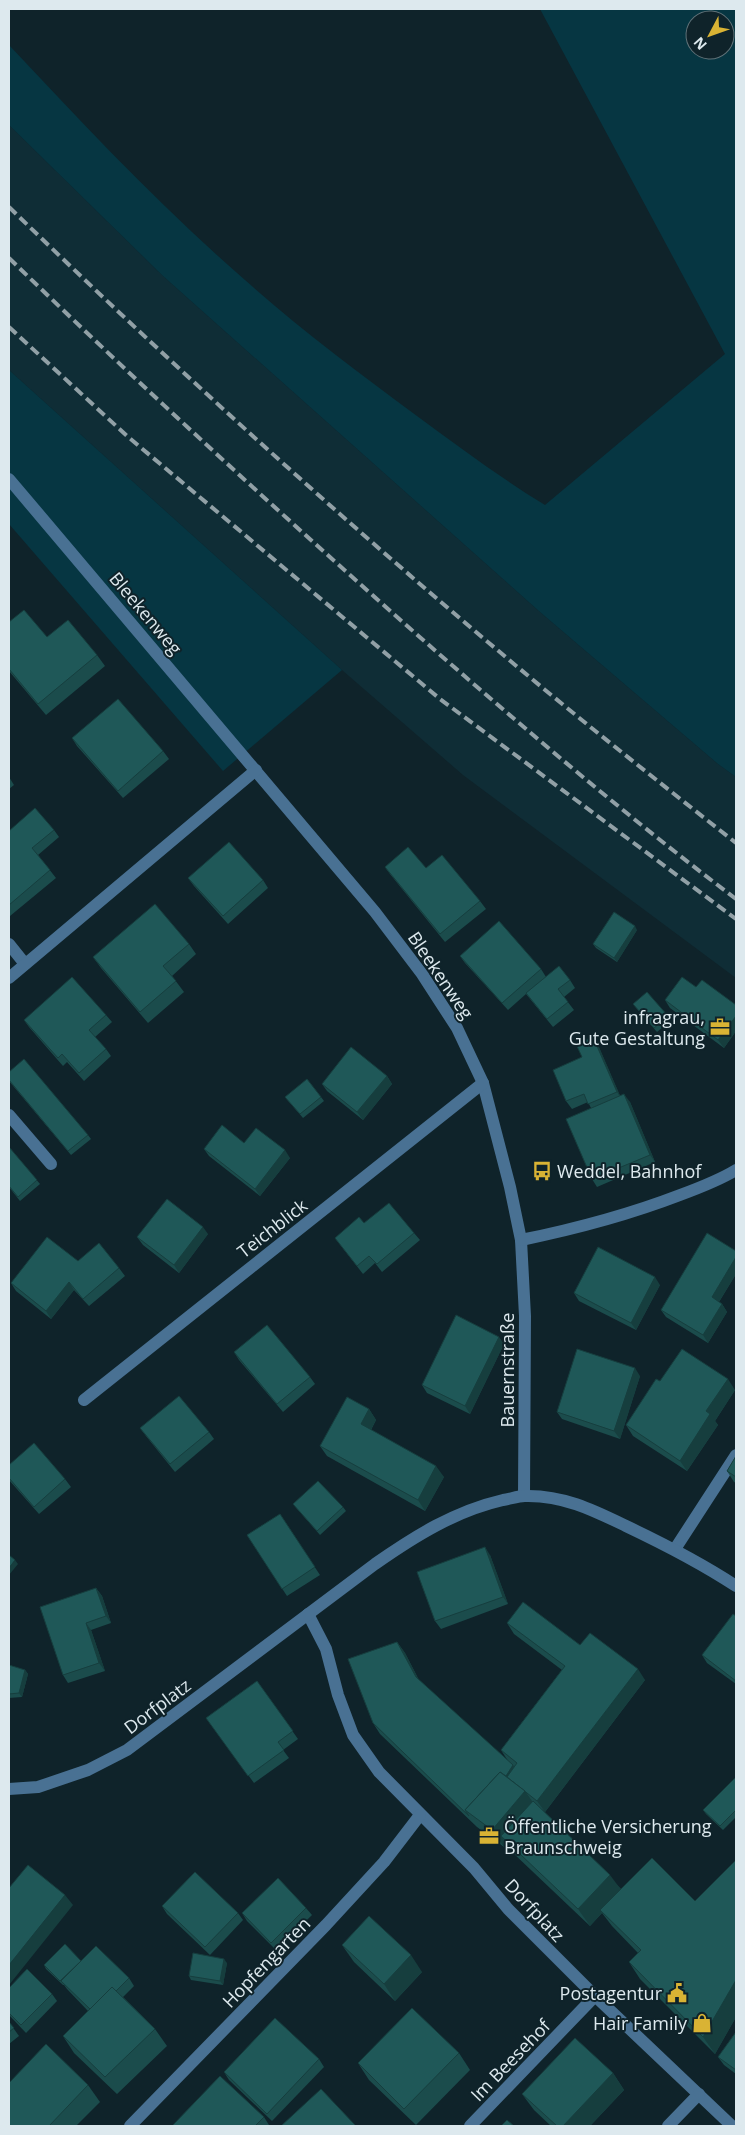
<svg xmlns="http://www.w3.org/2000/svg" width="745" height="2135" font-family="'Open Sans',sans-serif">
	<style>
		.built { fill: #0f2d36 }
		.green { fill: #063642; fill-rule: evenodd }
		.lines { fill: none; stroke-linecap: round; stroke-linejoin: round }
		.minor { stroke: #497193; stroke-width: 12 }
		.rail { stroke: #91a0a6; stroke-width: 4; stroke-dasharray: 10 5; stroke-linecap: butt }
		.wall { fill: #1b4c4c }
		.shaded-wall { fill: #163e3e }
		.building { fill: #1f5858; stroke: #163e3e }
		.labels { text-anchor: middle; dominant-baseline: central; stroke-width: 4; stroke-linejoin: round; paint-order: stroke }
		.street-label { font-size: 18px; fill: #dde9ee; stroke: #0f232a }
		.poi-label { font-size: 18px; fill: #dde9ee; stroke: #0f232a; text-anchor: end }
	</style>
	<rect width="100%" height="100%" fill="#0f232a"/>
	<polygon class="built" points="9,125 163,276 540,612 718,764 736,777 736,978 463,775 342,670 9,370"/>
	<g class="green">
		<path d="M540 9H736V777L718 764 540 612 163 276 9 125V45C85 126 161 207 245 280 300 329 359 373 417 416 459 447 501 478 545 505L725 354ZM695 20H725V50H695Z"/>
		<polygon points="9,370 342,670 223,771 9,524"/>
	</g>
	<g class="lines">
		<g class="minor">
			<polyline points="9,479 375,912 422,974 457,1028 483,1083 510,1187 521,1240 525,1316 524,1495"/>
			<polyline points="9,944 25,964"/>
			<polyline points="9,978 256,770"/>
			<polyline points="9,1115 51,1164"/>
			<path d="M521 1240C575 1229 628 1215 680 1195 699 1188 718 1181 736 1170"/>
			<polyline points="84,1400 483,1083"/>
			<polyline points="675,1549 736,1455"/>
			<polyline points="308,1614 326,1649 338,1695 353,1735 379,1772 474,1868 508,1909 595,1996 732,2126"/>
			<path d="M9 1789 38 1787 88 1770 127 1750 375 1564C415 1536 455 1511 503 1500 510 1499 518 1496 525 1496 563 1495 593 1510 626 1526 664 1544 701 1563 736 1586"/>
			<polyline points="130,2126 326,1925 384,1862 420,1815"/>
			<polyline points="470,2126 595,1996"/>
			<polyline points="668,2126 699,2094"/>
		</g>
		<g class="rail">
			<path d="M9 207C183 376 363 539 550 694 612 745 674 794 736 843"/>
			<path d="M9 258C141 386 276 510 414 632 519 724 625 815 736 899"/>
			<polyline points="9,327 127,436 440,699 736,919"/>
		</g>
	</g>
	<g class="wall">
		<polygon points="9,622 97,655 105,666 46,715 9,671"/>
		<polygon points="72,738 163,751 169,759 123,798 77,746"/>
		<polygon points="9,777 14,785 9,789"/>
		<polygon points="54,830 59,837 38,855 56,878 10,916 9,915 9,831"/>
		<polygon points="385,867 426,868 480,901 486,909 445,942 390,874"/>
		<polygon points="188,878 263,880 268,888 228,924 194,886"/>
		<polygon points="637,930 617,962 596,948 593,944"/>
		<polygon points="189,944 196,954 172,976 184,992 148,1023 101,968 93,957"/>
		<polygon points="460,956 541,969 546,977 570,980 575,988 564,997 574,1010 553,1027 526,994 508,1010 465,963"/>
		<polygon points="696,987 736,1005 736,1031 724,1048 670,1008 665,1000"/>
		<polygon points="633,1004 668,1016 671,1020 657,1032"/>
		<polygon points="106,1015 112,1022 95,1037 106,1049 111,1056 84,1081 67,1062 63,1066 29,1027 24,1020"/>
		<polygon points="593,1037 598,1045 620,1096 630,1102 655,1162 597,1187 592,1179 591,1108 588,1102 572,1109 566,1101 582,1057"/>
		<polygon points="9,1072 88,1135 91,1139 71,1155 9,1081"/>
		<polygon points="387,1076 392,1084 363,1120 327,1091 322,1084"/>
		<polygon points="285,1097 321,1097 324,1101 303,1118"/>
		<polygon points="244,1143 290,1158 260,1196 209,1156 204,1149"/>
		<polygon points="9,1147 40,1184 20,1201 9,1187"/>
		<polygon points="364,1223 414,1233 420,1240 382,1272 375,1263 363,1274 335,1238"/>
		<polygon points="208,1234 179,1273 143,1245 137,1237"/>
		<polygon points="736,1251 736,1274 719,1302 722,1304 727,1312 708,1343 666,1317 661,1310"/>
		<polygon points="78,1261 119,1268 125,1276 89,1306 74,1290 51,1319 16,1291 11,1283"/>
		<polygon points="660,1285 636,1330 579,1301 574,1293"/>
		<polygon points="504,1344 470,1414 427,1393 422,1385"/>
		<polygon points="234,1352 310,1377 315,1384 283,1412 239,1360"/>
		<polygon points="640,1376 620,1439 562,1419 557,1412"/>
		<polygon points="660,1381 735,1390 715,1421 718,1425 687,1471 633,1436 626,1425"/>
		<polygon points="369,1409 376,1420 371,1430 444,1477 425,1511 327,1456 320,1446"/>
		<polygon points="140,1428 209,1432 214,1439 175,1472 146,1436"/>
		<polygon points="736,1456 736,1483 734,1482 727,1471"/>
		<polygon points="9,1465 65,1479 71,1487 39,1514 9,1480"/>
		<polygon points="293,1504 343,1507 346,1511 320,1535"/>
		<polygon points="280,1514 320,1575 287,1596 247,1535"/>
		<polygon points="490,1555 508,1604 441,1629 435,1621"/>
		<polygon points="96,1588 102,1596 111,1623 91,1630 105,1671 68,1683 63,1675"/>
		<polygon points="736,1616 736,1684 707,1663 702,1655"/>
		<polygon points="507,1623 645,1680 545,1812 540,1808 621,1889 695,1901 736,1860 736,2017 715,2054 640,1979 629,1962 638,1953 612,1926 602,1913 590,1926 512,1852 507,1844 504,1847 477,1827 380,1734 373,1723 397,1642 405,1653 419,1680 508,1761 501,1750 562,1670 514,1634"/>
		<polygon points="9,1665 25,1670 28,1674 22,1697 9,1698"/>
		<polygon points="257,1681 298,1739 283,1750 289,1758 254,1783 206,1718"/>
		<polygon points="736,1777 736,1817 723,1830 706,1814 703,1810"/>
		<polygon points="162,1906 238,1913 243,1920 210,1955 167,1914"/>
		<polygon points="306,1908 312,1915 276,1950 247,1921 242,1913"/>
		<polygon points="342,1945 422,1972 395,2001 354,1962"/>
		<polygon points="81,1961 129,1978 134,1986 123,1997 155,2029 167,2046 117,2094 74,2053 63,2036 88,2011 67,1989 64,1985 63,1985 46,1969 44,1965"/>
		<polygon points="227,1963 223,1985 191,1980 189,1976"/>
		<polygon points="9,1988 52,1994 57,2001 26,2033 9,2015"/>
		<polygon points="9,2022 19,2036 9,2044"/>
		<polygon points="736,2032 736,2074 724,2065 718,2057"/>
		<polygon points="459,2053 470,2070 416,2125 369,2080 358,2063"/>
		<polygon points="319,2059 324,2067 272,2121 229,2080 224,2072"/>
		<polygon points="613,2073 624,2090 590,2126 551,2126 534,2110 522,2094"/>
		<polygon points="88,2085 100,2102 76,2126 9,2126"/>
		<polygon points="264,2117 269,2125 268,2126 172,2126"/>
	</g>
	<g class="shaded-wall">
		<polygon points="635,926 637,930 617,962 614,958"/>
		<polygon points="736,1016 736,1031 724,1048 718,1040"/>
		<polygon points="593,1037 598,1045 622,1100 617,1092"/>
		<polygon points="387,1076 392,1084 363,1120 357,1112"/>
		<polygon points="624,1094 630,1102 655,1162 650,1155"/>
		<polygon points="285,1150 290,1158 260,1196 255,1189"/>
		<polygon points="203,1227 208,1234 179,1273 174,1265"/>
		<polygon points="736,1257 736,1274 717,1305 712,1297"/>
		<polygon points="655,1277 660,1285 636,1330 631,1323"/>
		<polygon points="69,1282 74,1290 51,1319 46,1311"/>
		<polygon points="722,1304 727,1312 708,1343 703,1335"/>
		<polygon points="499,1337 504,1344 470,1414 465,1406"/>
		<polygon points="635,1368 640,1376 620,1439 614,1431"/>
		<polygon points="728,1379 735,1390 715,1421 718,1425 687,1471 680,1461 706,1411"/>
		<polygon points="369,1409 376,1420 368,1435 361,1424"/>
		<polygon points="436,1466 444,1477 425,1511 418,1500"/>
		<polygon points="485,1547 490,1555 508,1604 503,1597"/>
		<polygon points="15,1560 18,1564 9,1575 9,1568"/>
		<polygon points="96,1588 102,1596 111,1623 106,1616"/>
		<polygon points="86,1623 91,1630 105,1671 99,1663"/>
		<polygon points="397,1642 405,1653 423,1688 416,1677"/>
		<polygon points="638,1669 645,1680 545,1812 537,1801"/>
		<polygon points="25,1670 28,1674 22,1697 19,1693"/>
		<polygon points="513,1765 520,1776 471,1815"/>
		<polygon points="525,1791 537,1808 501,1836 507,1844 504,1847 492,1830"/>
		<polygon points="610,1875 622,1891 600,1910 602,1913 590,1926 578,1909"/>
		<polygon points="65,1895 73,1905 9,1985 9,1965"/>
		<polygon points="411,1955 422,1972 395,2001 384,1984"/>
		<polygon points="224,1959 227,1963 223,1985 220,1981"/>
		<polygon points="736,1980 736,2017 715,2054 703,2037"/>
		<polygon points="613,2073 624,2090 590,2126 563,2126"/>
	</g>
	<g class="building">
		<polygon points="24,610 47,637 68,620 97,655 38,704 9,669 9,622"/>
		<polygon points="118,699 163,751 118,791 72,738"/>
		<polygon points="35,808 54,830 32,848 50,870 9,905 9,831"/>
		<polygon points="229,842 263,880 223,916 188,878"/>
		<polygon points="408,847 426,868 442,855 480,901 440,934 385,867"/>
		<polygon points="155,904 189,944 163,966 176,981 140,1012 93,957"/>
		<polygon points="614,912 635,926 614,958 593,944"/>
		<polygon points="499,921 541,969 502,1003 460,956"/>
		<polygon points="559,966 570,980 558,989 568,1002 547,1019 526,993"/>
		<polygon points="72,977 106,1015 89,1030 106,1049 79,1073 62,1054 58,1058 24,1020"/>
		<polygon points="682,977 696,987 702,980 736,1005 736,1016 718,1040 665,1000"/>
		<polygon points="647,992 668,1016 654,1028 633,1004"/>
		<polygon points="593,1037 617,1092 588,1104 584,1094 566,1101 553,1070 582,1057 576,1044"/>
		<polygon points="351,1047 387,1076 357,1112 322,1084"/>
		<polygon points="24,1059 88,1135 68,1151 9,1080 9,1072"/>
		<polygon points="307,1079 321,1097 300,1114 285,1097"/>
		<polygon points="624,1094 650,1155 592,1179 566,1119"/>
		<polygon points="222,1125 244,1143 256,1128 285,1150 255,1189 204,1149"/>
		<polygon points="9,1147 37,1180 18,1197 9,1186"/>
		<polygon points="167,1199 203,1227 174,1265 137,1237"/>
		<polygon points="389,1203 414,1233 377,1264 369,1256 357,1266 335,1238 359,1217 364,1223"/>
		<polygon points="707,1233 736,1251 736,1257 712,1297 722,1304 703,1335 661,1310"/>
		<polygon points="47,1237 78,1261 99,1243 119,1268 83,1299 69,1282 46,1311 11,1283"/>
		<polygon points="598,1247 655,1277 631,1323 574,1293"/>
		<polygon points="456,1315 499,1337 465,1406 422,1385"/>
		<polygon points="267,1325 310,1377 277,1404 234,1352"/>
		<polygon points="577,1349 635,1368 614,1431 557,1412"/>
		<polygon points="682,1349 728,1379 706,1411 710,1414 680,1461 626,1425 656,1379 660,1381"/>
		<polygon points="179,1396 209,1432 170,1464 140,1428"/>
		<polygon points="347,1397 369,1409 361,1424 436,1466 418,1500 320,1446"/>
		<polygon points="34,1443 65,1479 34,1507 9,1478 9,1465"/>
		<polygon points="736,1456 736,1477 727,1471"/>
		<polygon points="318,1481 343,1507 317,1531 293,1504"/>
		<polygon points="280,1514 315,1567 282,1589 247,1535"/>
		<polygon points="485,1547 503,1597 435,1621 417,1572"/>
		<polygon points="9,1555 15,1560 9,1568"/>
		<polygon points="96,1588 106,1616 86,1623 99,1663 63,1675 40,1607"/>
		<polygon points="523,1602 580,1645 590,1633 638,1669 537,1801 507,1777 517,1763 501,1750 565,1666 507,1623"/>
		<polygon points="733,1614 736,1616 736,1681 702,1655"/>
		<polygon points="397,1642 416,1677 513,1765 506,1776 500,1772 465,1810 469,1816 373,1723 348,1659"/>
		<polygon points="9,1665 25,1670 19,1693 9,1694"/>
		<polygon points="257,1681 293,1731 278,1742 284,1750 248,1776 206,1718"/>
		<polygon points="500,1772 525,1791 492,1830 465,1810"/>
		<polygon points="736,1777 736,1810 720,1826 703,1810"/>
		<polygon points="533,1801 610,1875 578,1909 501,1836"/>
		<polygon points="652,1858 695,1901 736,1860 736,1980 703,2037 629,1962 641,1950 600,1910"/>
		<polygon points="28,1865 65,1895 9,1965 9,1888"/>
		<polygon points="195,1872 238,1913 205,1947 162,1906"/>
		<polygon points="278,1878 306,1908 271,1943 242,1913"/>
		<polygon points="369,1916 411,1955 384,1984 342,1945"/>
		<polygon points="65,1944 81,1961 60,1981 44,1965"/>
		<polygon points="96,1946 129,1978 116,1991 112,1987 90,2009 61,1981"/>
		<polygon points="193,1953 224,1959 220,1981 189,1976"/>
		<polygon points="27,1969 52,1994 21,2025 9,2013 9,1988"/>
		<polygon points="112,1987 155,2029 105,2077 63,2036"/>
		<polygon points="412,2008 459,2053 404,2109 358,2063"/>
		<polygon points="275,2018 319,2059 267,2114 224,2072"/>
		<polygon points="9,2022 14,2028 9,2032"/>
		<polygon points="736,2032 736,2070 718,2057"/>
		<polygon points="575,2038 613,2073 563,2126 557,2126 522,2094"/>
		<polygon points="46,2044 88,2085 49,2126 9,2126 9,2083"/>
		<polygon points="220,2076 264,2117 255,2126 172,2126"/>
		<polygon points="321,2089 355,2125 354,2126 281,2126"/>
		<polygon points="507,2120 514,2126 501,2126"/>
	</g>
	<defs>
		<symbol id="office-bare" viewBox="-9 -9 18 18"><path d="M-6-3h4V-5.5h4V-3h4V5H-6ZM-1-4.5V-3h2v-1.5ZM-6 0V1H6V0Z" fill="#d9b334" stroke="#0f232a" stroke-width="2.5" paint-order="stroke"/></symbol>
		<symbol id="bus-bare" viewBox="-9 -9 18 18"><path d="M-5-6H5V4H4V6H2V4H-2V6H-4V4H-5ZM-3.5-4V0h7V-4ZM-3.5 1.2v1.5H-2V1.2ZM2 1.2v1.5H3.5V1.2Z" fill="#d9b334" stroke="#0f232a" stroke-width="2.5" paint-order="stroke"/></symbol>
		<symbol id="civic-bare" viewBox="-9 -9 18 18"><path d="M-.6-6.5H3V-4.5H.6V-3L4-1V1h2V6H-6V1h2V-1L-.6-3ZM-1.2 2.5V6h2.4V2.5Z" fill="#d9b334" stroke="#0f232a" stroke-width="2.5" paint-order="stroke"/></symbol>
		<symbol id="shop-bare" viewBox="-9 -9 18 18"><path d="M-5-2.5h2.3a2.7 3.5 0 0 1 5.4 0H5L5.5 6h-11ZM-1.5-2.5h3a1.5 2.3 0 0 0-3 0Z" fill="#d9b334" stroke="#0f232a" stroke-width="2.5" paint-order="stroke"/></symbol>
	</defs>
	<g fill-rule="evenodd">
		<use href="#office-bare" x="706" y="1013" width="28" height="28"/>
		<use href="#bus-bare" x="528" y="1157" width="28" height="28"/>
		<use href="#office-bare" x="475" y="1822" width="28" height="28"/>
		<use href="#civic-bare" x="663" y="1979" width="28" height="28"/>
		<use href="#shop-bare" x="688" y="2009" width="28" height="28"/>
	</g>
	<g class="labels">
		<g class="street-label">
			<text transform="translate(146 613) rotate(50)">Bleekenweg</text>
			<text transform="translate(441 975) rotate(56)">Bleekenweg</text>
			<text transform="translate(272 1228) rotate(-38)">Teichblick</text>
			<text transform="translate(507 1370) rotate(-90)">Bauernstraße</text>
			<text transform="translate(157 1706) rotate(-37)">Dorfplatz</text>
			<text transform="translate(535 1910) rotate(47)">Dorfplatz</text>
			<text transform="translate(266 1962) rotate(-46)">Hopfengarten</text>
			<text transform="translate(510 2060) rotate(-46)">Im Beesehof</text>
		</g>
		<g class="poi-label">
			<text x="705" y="1017">infragrau,<tspan x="705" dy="21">Gute Gestaltung</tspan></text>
			<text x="557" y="1171" text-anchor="start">Weddel, Bahnhof</text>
			<text x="504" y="1826" text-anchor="start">Öffentliche Versicherung<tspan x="504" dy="21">Braunschweig</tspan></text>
			<text x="662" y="1993">Postagentur</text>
			<text x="687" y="2023">Hair Family</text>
		</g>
	</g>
	<rect width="745" height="2135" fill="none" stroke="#dde9ee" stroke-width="20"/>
	<g transform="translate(710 35) rotate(229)"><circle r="24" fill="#0f232a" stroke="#617278"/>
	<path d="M0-4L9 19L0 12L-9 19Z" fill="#d9b334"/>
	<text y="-8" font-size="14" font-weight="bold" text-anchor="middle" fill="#dde9ee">N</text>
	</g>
</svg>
